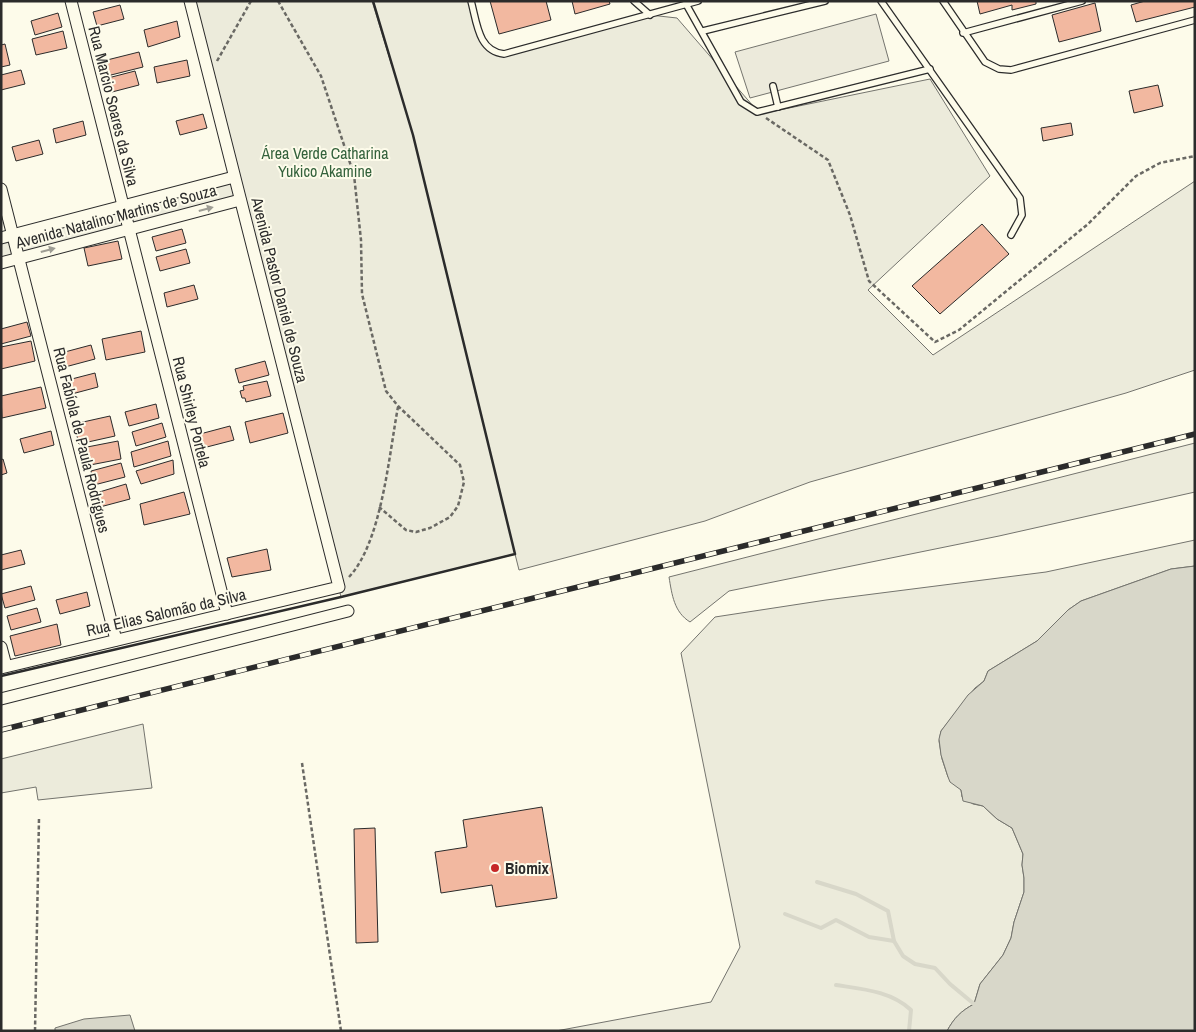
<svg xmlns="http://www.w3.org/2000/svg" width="1196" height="1032" font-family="'Archivo Narrow',sans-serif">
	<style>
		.green { fill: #ecebdb; stroke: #74746e }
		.parking { fill: #eceadb; stroke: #74746e }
		.water { fill: #d8d7c9; stroke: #74746e }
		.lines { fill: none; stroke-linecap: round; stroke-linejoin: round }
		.stream { stroke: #d8d7c9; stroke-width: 4 }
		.building { fill: #f2b8a0; stroke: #2b2b2b }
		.service-casing { stroke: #2b2b2b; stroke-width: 8 }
		.minor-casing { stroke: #2b2b2b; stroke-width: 13 }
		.path { stroke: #6a6964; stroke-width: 2.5; stroke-dasharray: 4 2.5; stroke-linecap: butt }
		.service { stroke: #fdfbea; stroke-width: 5.5 }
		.minor { stroke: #fdfbea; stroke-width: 11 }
		.rail-casing { stroke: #2b2b2b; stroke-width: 5.5 }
		.rail { stroke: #fdfbea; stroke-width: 4; stroke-dasharray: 11; stroke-linecap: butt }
		.wall { stroke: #2b2b2b; stroke-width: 2.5 }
		.oneway { fill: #9e9d94 }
		.poi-dot { fill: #c62828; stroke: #fdfbea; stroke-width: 2 }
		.labels { text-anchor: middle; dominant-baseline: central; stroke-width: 4; stroke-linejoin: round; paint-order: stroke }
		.street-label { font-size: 16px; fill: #2b2b2b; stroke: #fdfbea }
		.park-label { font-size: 16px; fill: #34623c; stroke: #fdfbea }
		.poi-label { font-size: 16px; font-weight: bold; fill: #2b2b2b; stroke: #fdfbea; text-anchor: start }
	</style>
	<rect width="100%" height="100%" fill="#fdfbea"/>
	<g class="green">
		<polygon points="190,1 372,1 392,66 373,1 471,1 481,40 504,54 650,15 677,18 760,114 930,79 990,176 868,290 933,355 1195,181 1195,370 1126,393 810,482 705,521 519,570 515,554 341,597 240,200 1,263 1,238 234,177"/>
		<path d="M1195 443V492L999 536 729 591 690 622C674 612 672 595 669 577Z"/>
		<path d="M1195 540V566L1171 569 1081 601 1068 610 1037 641 988 671 984 681 975 688 941 731 939 741 942 759 948 777 961 790 962 797 973 804 983 806 997 819 1012 828 1023 854 1022 865 1024 878V892L1014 922 1011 938 1003 955 980 984 974 1004C961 1011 954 1018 947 1031H556L711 1002 740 947 681 653 715 617 826 600 1046 572Z"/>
		<polygon points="143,724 152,788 38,800 36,787 1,793 1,759"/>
	</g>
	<polygon class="parking" points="876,14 889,61 750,98 735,52"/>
	<g class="water">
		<path d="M1195 566V1031H947C954 1018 961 1011 974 1004L980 984 1003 955 1011 938 1014 922 1024 892V878L1022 865 1023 854 1012 828 997 819 983 806 963 801 961 790 950 782 948 777 941 755 939 739 941 731 968 695 984 681 988 671 1037 641 1068 610 1081 601 1171 569Z"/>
		<polygon points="130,1015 135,1031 55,1031 55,1028 84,1019"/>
	</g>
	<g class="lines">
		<g class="stream">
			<polyline points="817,882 856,894 888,911 894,941"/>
			<polyline points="785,914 821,928 836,920 869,937 894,941 903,956 915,964 935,968 950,984 974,1004"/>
			<path d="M836 985C862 989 891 991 911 1010L909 1031"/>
		</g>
	</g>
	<g class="building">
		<polygon points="490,1 546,1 551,20 499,34"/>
		<polygon points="572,1 609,1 610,4 575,14"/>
		<polygon points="977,1 1036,1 1036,4 1012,10 1012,5 980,14"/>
		<polygon points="1145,1 1195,1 1195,7 1136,22 1131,5"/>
		<polygon points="1095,3 1101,31 1059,42 1052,15"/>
		<polygon points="120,5 124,19 97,26 93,12"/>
		<polygon points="58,13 62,27 35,35 31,21"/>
		<polygon points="177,21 180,37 148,47 144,30"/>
		<polygon points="63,31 67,48 36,55 32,39"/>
		<polygon points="5,44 10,65 1,67 1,45"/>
		<polygon points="139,52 143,67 107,76 103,61"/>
		<polygon points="187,60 190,76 157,83 154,67"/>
		<polygon points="21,70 25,84 1,90 1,75"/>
		<polygon points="135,71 139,85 112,92 108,78"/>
		<polygon points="1158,85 1163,106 1134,113 1129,91"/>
		<polygon points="203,114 207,128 180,135 176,121"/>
		<polygon points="83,121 86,135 56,143 53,129"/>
		<polygon points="1071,123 1073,135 1043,141 1041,128"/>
		<polygon points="39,140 43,154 16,161 12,147"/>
		<polygon points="982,224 1009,254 940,314 912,286"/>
		<polygon points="182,229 186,243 156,251 152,237"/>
		<polygon points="118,241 122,259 88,266 84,248"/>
		<polygon points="186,249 190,263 160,271 156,257"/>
		<polygon points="194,285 198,299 167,307 164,293"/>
		<polygon points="27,322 31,336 1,344 1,329"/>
		<polygon points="141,331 145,352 106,360 102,339"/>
		<polygon points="31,341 35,361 1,369 1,347"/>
		<polygon points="91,345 95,359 65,367 61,353"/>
		<polygon points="265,361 269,375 239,383 235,369"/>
		<polygon points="95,373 98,387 68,395 64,381"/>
		<polygon points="267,381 271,396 246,402 245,398 242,398 240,391 244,390 243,386"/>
		<polygon points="41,387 46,408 2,418 1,396"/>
		<polygon points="156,404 159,418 129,426 125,412"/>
		<polygon points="283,413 288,433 250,443 245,422"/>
		<polygon points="110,416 115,436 79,444 74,424"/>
		<polygon points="162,423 166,437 136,446 132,432"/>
		<polygon points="230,426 234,440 203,448 200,434"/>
		<polygon points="51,431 54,445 24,453 20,439"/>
		<polygon points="118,441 121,459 85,466 82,448"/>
		<polygon points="168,441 171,456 134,467 131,452"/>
		<polygon points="3,459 7,473 1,475 1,460"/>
		<polygon points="173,460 174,474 141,484 136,471"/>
		<polygon points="121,463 125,477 94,485 91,471"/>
		<polygon points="126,484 130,499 100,507 96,493"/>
		<polygon points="184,492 190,514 144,525 140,504"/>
		<polygon points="267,549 271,570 232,577 227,558"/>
		<polygon points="21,550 25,564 1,570 1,555"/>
		<polygon points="31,586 35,600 5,608 1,594"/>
		<polygon points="87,592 90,606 60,614 56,600"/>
		<polygon points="37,608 41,622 11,630 7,616"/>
		<polygon points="57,624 61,645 15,656 10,636"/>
		<polygon points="542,807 557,898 496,907 492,885 441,893 435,852 467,847 463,820"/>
		<polygon points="375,828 378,942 356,943 354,829"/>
	</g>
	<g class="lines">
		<defs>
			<g id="service">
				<path d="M471 1C477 23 478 51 504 54L698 1"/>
				<polyline points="634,1 650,15"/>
				<polyline points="881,1 1020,198 1022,215 1011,235"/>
				<polyline points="943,1 985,62 999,69 1011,70 1195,20"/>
				<polyline points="686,4 741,102 757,112 930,69"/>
				<polyline points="703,31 825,1"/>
				<polyline points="963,33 1082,1"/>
				<polyline points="773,86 778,107"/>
			</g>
			<g id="minor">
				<polyline points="71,1 227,614"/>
				<polyline points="1,189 116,640"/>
				<polyline points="1,238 234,177"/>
				<polyline points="1,263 240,200"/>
				<polyline points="1,647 6,666"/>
				<polyline points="1,668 339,587 190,1"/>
				<polyline points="1,699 348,611"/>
			</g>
		</defs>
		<use href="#service" class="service-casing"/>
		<use href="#minor" class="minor-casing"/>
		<g class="path">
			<polyline points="278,1 321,76 354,175 361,240 362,294 386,391 398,406 460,465 464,482 458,506 450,517 430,528 416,532 406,530 379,507"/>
			<polyline points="217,61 251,1"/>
			<polyline points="766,118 828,160 850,215 869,281 935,342 959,330 1088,224 1136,176 1160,163 1195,156"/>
			<path d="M349 577C382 542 389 454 398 407"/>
			<polyline points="302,763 341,1031"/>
			<polyline points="35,1031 39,818"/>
		</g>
		<use href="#service" class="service"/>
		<use href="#minor" class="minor"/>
		<defs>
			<polyline id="rail" points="1,730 1195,434"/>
		</defs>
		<use href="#rail" class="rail-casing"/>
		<use href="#rail" class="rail"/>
		<polyline class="wall" points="1,676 341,597 515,554 413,135 373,1"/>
	</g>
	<defs><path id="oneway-solid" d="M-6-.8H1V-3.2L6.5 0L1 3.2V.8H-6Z" transform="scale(1.25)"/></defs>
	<g class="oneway">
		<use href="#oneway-solid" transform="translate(206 209) rotate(-15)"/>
		<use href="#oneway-solid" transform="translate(48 250) rotate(-15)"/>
	</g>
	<circle class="poi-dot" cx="495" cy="868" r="5"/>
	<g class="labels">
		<g class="street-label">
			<text transform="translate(114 106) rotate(76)">Rua Marcio Soares da Silva</text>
			<text transform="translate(116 216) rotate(-15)">Avenida Natalino Martins de Souza</text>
			<text transform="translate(280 290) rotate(76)">Avenida Pastor Daniel de Souza</text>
			<text transform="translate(192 412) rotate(76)">Rua Shirley Portela</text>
			<text transform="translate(82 440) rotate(76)">Rua Fabíola de Paula Rodrigues</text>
			<text transform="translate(166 612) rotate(-13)">Rua Elias Salomão da Silva</text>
		</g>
		<g class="park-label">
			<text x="325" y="153">Área Verde Catharina<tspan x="325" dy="18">Yukico Akamine</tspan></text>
		</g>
		<g class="poi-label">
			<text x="505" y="868">Biomix</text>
		</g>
	</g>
	<rect width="1196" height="1032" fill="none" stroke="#2b2b2b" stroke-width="5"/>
</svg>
